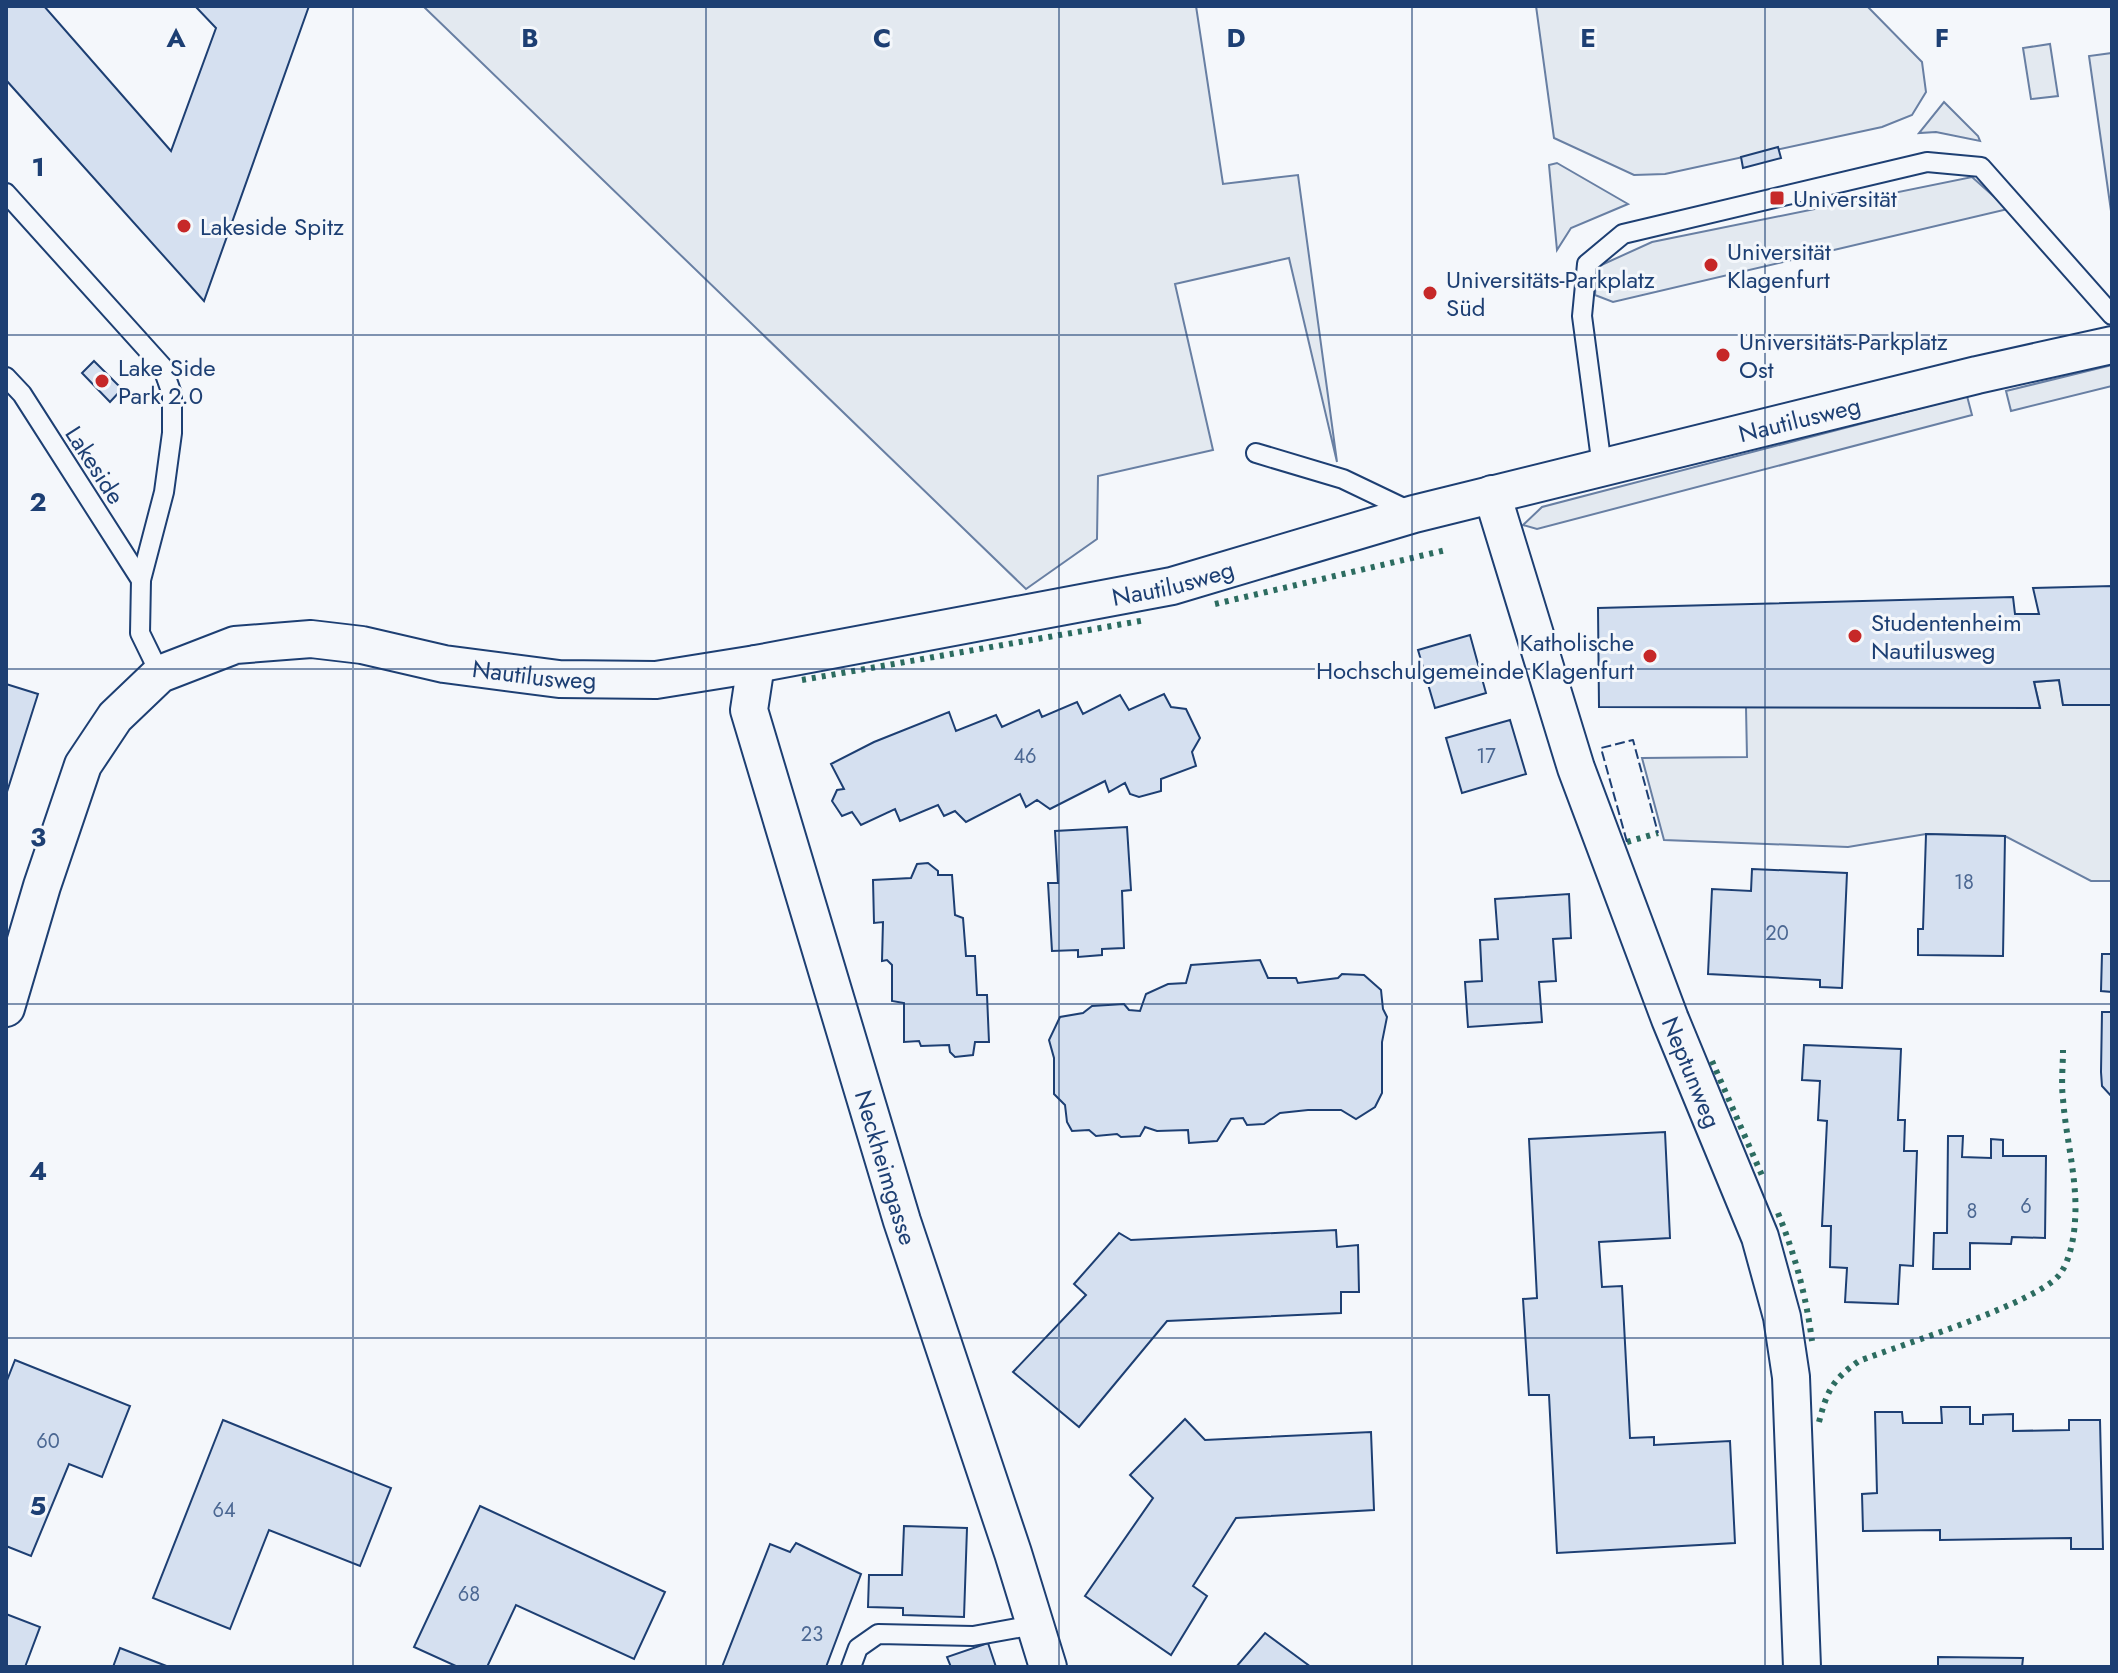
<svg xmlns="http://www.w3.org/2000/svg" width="2118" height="1673" font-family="Jost,sans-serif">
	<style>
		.green { fill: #e3e9f0; stroke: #687fa3; stroke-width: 2 }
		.building { fill: #d5e0f0; stroke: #1d3f73; stroke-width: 2 }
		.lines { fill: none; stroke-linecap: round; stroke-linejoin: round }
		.service-casing { stroke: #1d3f73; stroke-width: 22 }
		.minor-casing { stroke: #1d3f73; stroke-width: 40 }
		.service { stroke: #f4f7fb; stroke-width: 18 }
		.minor { stroke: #f4f7fb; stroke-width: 36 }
		.hedge { stroke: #2c6c60; stroke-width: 6; stroke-dasharray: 4 6; stroke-linecap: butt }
		.fence { stroke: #1d3f73; stroke-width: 2; stroke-dasharray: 10 4; stroke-linecap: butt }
		.grid { fill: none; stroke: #1d3f73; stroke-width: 2; stroke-opacity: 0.55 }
		.poi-dot { fill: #c62828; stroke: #f4f7fb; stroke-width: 3 }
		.labels { text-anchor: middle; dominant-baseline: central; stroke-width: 6; stroke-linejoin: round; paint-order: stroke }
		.number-label { font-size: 20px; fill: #4b6792 }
		.poi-label { font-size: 24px; fill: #1d3f73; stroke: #f4f7fb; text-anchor: start }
		.street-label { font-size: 24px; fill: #1d3f73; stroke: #f4f7fb }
		.grid-label { font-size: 26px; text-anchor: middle; font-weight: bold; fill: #1d3f73; stroke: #f4f7fb; stroke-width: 6; stroke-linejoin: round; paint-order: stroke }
	</style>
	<rect width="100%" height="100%" fill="#f4f7fb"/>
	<g class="green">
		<polygon points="423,6 1196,6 1223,184 1298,175 1337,462 1289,258 1175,284 1213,450 1098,476 1097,539 1026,589"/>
		<polygon points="1536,6 1867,6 1922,62 1926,92 1912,115 1882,127 1665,174 1634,175 1554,138"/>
		<polygon points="2050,44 2058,96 2031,99 2023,48"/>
		<polygon points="2112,53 2112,218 2089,56"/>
		<polygon points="1944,102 1978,136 1980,141 1936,132 1919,133"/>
		<polygon points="1557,163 1628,204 1571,228 1557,250 1549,165"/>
		<polygon points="1972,177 2008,209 1613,302 1595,295 1597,267 1652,242"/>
		<polygon points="2112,365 2112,386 2011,411 2006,391"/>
		<polygon points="1967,396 1972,415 1537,529 1523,525 1542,507"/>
		<polygon points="2059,680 2063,705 2112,705 2112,881 2091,881 2005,836 1926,834 1848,847 1664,840 1642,758 1747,757 1746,707 2040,707 2034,682"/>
	</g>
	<g class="building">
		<polygon points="6,6 44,6 171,151 216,28 195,6 309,6 204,301 6,80"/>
		<polygon points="1778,147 1781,158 1743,168 1741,157"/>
		<polygon points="94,361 122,389 110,402 82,373"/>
		<polygon points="2112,586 2112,705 2063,705 2059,680 2034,682 2040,708 1599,707 1598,608 2013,597 2015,614 2039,614 2033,588"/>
		<polygon points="1470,635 1486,693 1435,708 1418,650"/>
		<polygon points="6,684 38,694 6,795"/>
		<polygon points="1164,694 1171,707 1186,709 1200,738 1192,752 1196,766 1161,779 1161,791 1139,797 1130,794 1125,783 1109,792 1105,781 1050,809 1037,800 1026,807 1020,794 966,822 955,811 944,816 938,805 900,821 895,809 861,825 852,812 842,816 832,801 837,790 844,789 831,764 874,742 949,712 956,731 996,715 1002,727 1039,710 1042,717 1077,702 1083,714 1120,695 1129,710"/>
		<polygon points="1510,720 1526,774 1462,793 1446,738"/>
		<polygon points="1127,827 1131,890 1122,891 1124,948 1102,949 1102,955 1078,957 1078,950 1052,951 1048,883 1058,883 1055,831"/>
		<polygon points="1926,834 2005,836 2003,956 1918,955 1918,929 1923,929"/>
		<polygon points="928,863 938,871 938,875 952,875 955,915 963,918 966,956 975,956 977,995 987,995 989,1042 975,1042 973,1055 955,1057 950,1052 949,1045 921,1046 919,1041 904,1042 904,1003 892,1001 892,965 887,960 882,961 883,922 874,923 873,880 911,878 917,864"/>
		<polygon points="1752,869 1847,873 1842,988 1820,987 1820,980 1708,974 1712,889 1751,891"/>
		<polygon points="1569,894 1571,938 1553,939 1556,981 1539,982 1542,1022 1468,1027 1465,982 1482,981 1480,940 1498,939 1495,899"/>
		<polygon points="2112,952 2112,1097 2102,1086 2101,1072 2102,1012 2112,1012 2112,992 2101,991 2102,954 2112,954"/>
		<polygon points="1260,960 1268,978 1296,978 1298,983 1338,978 1342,974 1364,975 1381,990 1383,1009 1387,1017 1382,1042 1382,1093 1375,1107 1356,1119 1341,1110 1308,1110 1280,1113 1264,1124 1247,1125 1243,1118 1231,1119 1217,1141 1189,1143 1188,1130 1157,1131 1145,1127 1140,1136 1121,1137 1117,1134 1096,1136 1089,1130 1072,1131 1067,1122 1065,1105 1054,1094 1054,1058 1049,1040 1060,1017 1083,1013 1092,1006 1124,1004 1129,1010 1140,1011 1146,994 1168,984 1186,983 1191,965"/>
		<polygon points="1804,1045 1901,1049 1898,1120 1905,1120 1904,1151 1917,1151 1913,1266 1900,1265 1898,1304 1845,1302 1847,1268 1830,1267 1831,1226 1822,1226 1827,1121 1818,1120 1820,1081 1802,1080"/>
		<polygon points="1665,1132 1670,1238 1599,1242 1602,1287 1622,1286 1630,1438 1654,1437 1654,1445 1730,1441 1735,1543 1557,1553 1549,1395 1529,1395 1523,1299 1537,1298 1529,1139"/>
		<polygon points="1948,1136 1963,1136 1962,1157 1991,1158 1991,1139 2003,1140 2003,1156 2046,1156 2045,1238 2012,1237 2011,1244 1970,1243 1970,1269 1933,1269 1934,1233 1947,1233"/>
		<polygon points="1336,1230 1337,1247 1358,1245 1359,1292 1341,1292 1341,1313 1167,1321 1079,1427 1013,1372 1086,1295 1074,1284 1119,1233 1131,1240"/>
		<polygon points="15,1360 130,1406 102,1477 69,1464 31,1556 6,1546 6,1383"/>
		<polygon points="1941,1407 1970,1407 1970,1424 1983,1424 1983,1415 2013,1414 2013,1431 2069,1430 2069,1420 2100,1420 2103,1549 2071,1549 2071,1538 1940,1540 1940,1530 1863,1531 1862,1494 1877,1493 1875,1412 1902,1412 1903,1423 1942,1423"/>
		<polygon points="1185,1419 1205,1440 1371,1432 1374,1510 1236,1518 1193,1586 1207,1596 1171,1655 1085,1596 1153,1498 1130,1475"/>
		<polygon points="223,1420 391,1488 360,1566 269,1530 230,1629 153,1598"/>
		<polygon points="480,1506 665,1592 634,1659 516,1605 487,1667 458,1667 414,1647"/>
		<polygon points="904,1526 967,1528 964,1617 903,1615 903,1608 868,1607 869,1575 902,1575"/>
		<polygon points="796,1543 861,1574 826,1667 722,1667 770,1544 790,1552"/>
		<polygon points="6,1614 40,1627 25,1667 6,1667"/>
		<polygon points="1265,1633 1311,1667 1413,1667 1236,1667"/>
		<polygon points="988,1643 996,1667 951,1667 947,1657"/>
		<polygon points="120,1648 169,1667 113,1667"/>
		<polygon points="1938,1657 2023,1658 2022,1667 1938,1667"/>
	</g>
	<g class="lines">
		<defs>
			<g id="service">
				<polyline points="6,193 162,366 172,394 172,433 164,492 141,580 140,633 160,674"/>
				<polyline points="6,377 22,394 141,580"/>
				<polyline points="1256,453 1343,479 1412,512"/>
				<polyline points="1602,467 1582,316 1587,264 1623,234 1927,162 1981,167 2112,315"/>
				<polyline points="851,1667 858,1648 878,1634 973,1636 1034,1625"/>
			</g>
			<g id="minor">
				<path id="s1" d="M1492 494 1576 768 1670 1019 1760 1237 1782 1317 1791 1377 1802 1667"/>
				<path id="s2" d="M756 664 749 710 902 1221 1013 1553 1048 1667"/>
				<path id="s3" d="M6 1008 42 886 83 765 115 717 160 674 235 645 311 639 362 645 444 664 559 679 656 680 756 664 1172 586 1414 514 1977 375 2112 345"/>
			</g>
		</defs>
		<use href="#service" class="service-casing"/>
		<use href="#minor" class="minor-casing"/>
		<use href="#service" class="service"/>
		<use href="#minor" class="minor"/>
		<g class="hedge">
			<polyline points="1215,604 1446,550"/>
			<polyline points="802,680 1146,620"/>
			<polyline points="1627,842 1658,833"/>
			<polyline points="1712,1061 1764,1180"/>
			<path d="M1778 1213C1795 1255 1806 1295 1812 1341"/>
			<path d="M1819 1422C1827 1391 1832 1380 1859 1361 1900 1345 2038 1303 2060 1274 2070 1260 2074 1238 2075 1221 2078 1180 2066 1140 2063 1099 2061 1083 2063 1066 2063 1050"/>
		</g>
		<polyline class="fence" points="1627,842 1601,748 1633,740 1658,833"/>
	</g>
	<path class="grid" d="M353 6V1667M706 6V1667M1059 6V1667M1412 6V1667M1765 6V1667M6 335H2112M6 669H2112M6 1004H2112M6 1338H2112"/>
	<g class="poi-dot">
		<rect x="1769" y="190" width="16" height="16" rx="4"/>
		<circle cx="184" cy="226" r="8"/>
		<circle cx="1711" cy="265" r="8"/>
		<circle cx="1430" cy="293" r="8"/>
		<circle cx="1723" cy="355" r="8"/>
		<circle cx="102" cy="381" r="8"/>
		<circle cx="1855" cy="636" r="8"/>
		<circle cx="1650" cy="656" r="8"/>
	</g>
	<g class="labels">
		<g class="number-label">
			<text x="1025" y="756">46</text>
			<text x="1486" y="756">17</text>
			<text x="1964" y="882">18</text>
			<text x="1777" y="933">20</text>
			<text x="2026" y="1206">6</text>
			<text x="1972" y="1211">8</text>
			<text x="48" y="1441">60</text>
			<text x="224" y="1510">64</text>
			<text x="469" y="1594">68</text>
			<text x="812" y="1634">23</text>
		</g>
		<g class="poi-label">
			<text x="1793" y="198">Universität</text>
			<text x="200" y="226">Lakeside Spitz</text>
			<text x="1727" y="251">Universität<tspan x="1727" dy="28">Klagenfurt</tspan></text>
			<text x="1446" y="279">Universitäts-Parkplatz<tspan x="1446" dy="28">Süd</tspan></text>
			<text x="1739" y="341">Universitäts-Parkplatz<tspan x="1739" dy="28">Ost</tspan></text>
			<text x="118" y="367">Lake Side<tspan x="118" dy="28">Park 2.0</tspan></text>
			<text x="1871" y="622">Studentenheim<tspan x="1871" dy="28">Nautilusweg</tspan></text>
			<text x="1634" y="642" text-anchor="end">Katholische<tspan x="1634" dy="28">Hochschulgemeinde Klagenfurt</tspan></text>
		</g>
		<g class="street-label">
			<text stroke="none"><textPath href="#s3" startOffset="2054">Nautilusweg</textPath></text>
			<text transform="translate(95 465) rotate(57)">Lakeside</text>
			<text stroke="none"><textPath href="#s3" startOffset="1406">Nautilusweg</textPath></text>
			<text stroke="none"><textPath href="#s3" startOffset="758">Nautilusweg</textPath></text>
			<text stroke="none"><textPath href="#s1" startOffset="612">Neptunweg</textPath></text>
			<text stroke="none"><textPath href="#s2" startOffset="524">Neckheimgasse</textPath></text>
		</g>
	</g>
	<g class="grid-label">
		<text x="176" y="47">A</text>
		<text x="530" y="47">B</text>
		<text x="882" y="47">C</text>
		<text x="1236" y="47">D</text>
		<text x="1588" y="47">E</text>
		<text x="1942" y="47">F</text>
		<text x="38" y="176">1</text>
		<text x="38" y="511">2</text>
		<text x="38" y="846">3</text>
		<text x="38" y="1180">4</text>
		<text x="38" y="1515">5</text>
	</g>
	<rect width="2118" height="1673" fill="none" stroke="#1d3f73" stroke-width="16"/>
</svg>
